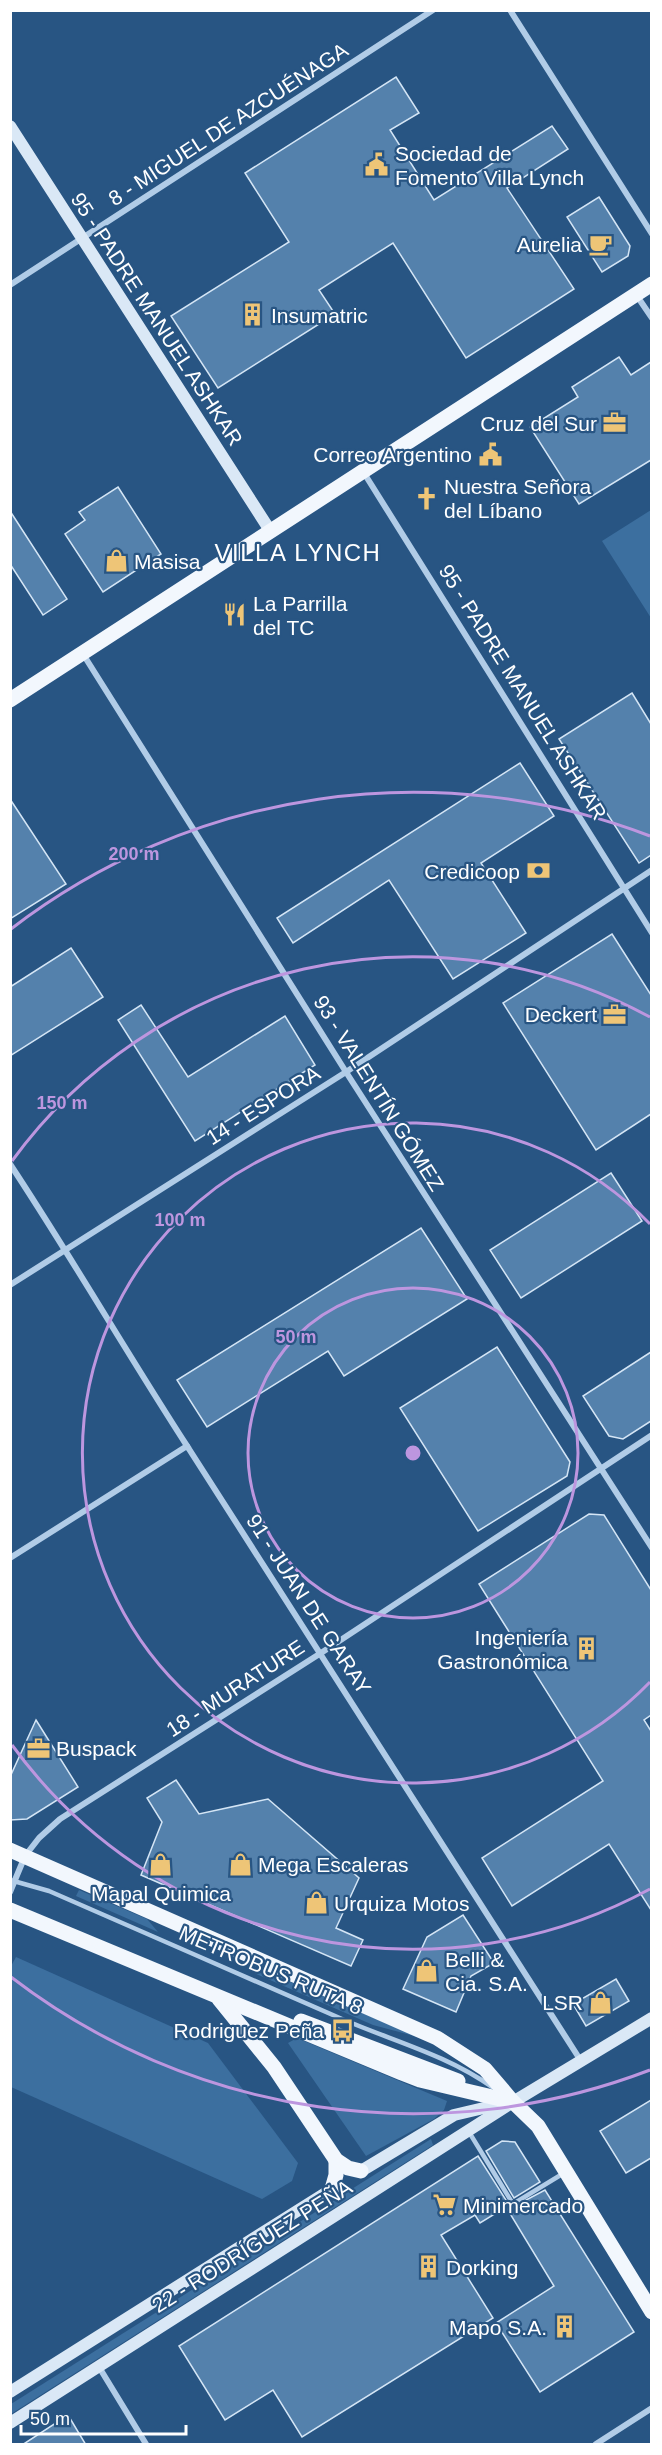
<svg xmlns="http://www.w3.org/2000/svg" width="662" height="2455" font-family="Arial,sans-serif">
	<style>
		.green { fill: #3c6f9f }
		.building { fill: #5481ac; stroke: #d4e5f5; stroke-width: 1.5 }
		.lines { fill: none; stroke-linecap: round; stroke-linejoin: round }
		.lane { stroke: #b1cce7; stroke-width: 4.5 }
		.street { stroke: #b1cce7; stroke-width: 6 }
		.secondary { stroke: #dae8f6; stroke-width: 12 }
		.primary { stroke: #f2f7fd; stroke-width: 15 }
		.ring { fill: none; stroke: #bd96df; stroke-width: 3 }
		.labels { text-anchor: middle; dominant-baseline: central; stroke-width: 4.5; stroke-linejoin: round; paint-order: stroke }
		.street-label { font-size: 21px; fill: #fff; stroke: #285583 }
		.poi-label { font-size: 21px; fill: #fff; stroke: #285583; text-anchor: start }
		.quarter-label { font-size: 24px; letter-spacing: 1.5px; fill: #fff; stroke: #285583 }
		.centre { fill: #bd96df; stroke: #285583; stroke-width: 3 }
		.ring-label { font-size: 18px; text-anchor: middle; font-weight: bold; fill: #bd96df; stroke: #285583; stroke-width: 4.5; stroke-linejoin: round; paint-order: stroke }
	</style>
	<rect width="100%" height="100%" fill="#285583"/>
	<g class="green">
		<polygon points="651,510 651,618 602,541"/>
		<polygon points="79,1890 147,1919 158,1932 76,1896"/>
		<polygon points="16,1957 208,2043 298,2163 292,2181 262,2199 11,2087 10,1968"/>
		<polygon points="252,1972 274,1975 418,2037 373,2025"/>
		<polygon points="297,2038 447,2101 444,2110 434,2119 366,2156 288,2043"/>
		<polygon points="431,2139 433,2145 11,2414 11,2404"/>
	</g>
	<g class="building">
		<polygon points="396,77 419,113 390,130 434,200 552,126 568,149 507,188 574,289 466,358 393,243 319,290 335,314 218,388 171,316 289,242 245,173"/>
		<polygon points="599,197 630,246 628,256 602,272 567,217"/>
		<polygon points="619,357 631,375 651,362 651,460 579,504 530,427 578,397 572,387"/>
		<polygon points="118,487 161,554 103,592 65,534 85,520 79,512"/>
		<polygon points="10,511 67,599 43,615 10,564"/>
		<polygon points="632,693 651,724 651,855 639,863 559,739"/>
		<polygon points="520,763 554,816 481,863 526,933 453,979 389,880 293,943 277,918"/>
		<polygon points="10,799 66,884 10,919"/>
		<polygon points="612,934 651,995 651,1114 596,1150 503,1003"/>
		<polygon points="71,948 103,997 10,1056 10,987"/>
		<polygon points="141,1005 188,1077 285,1016 315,1065 195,1141 118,1020"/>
		<polygon points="611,1173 642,1221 521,1298 490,1250"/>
		<polygon points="421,1228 467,1299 344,1376 328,1351 207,1427 177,1380"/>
		<polygon points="497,1347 570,1462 567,1476 478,1531 400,1408"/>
		<polygon points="651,1352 651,1421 623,1439 609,1436 583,1396"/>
		<polygon points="589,1514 604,1515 651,1590 651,1715 644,1720 651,1731 651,1910 609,1844 512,1906 482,1858 603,1781 479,1584"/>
		<polygon points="36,1720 78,1787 27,1819 10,1820 10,1777"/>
		<polygon points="176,1780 199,1814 268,1799 359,1878 336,1928 363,1940 351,1966 141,1875 162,1822 147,1798"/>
		<polygon points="463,1915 494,1963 471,1976 456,2012 403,1989 427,1937"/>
		<polygon points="616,1979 629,2001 586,2026 573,2004"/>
		<polygon points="651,2100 651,2158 626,2173 600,2131"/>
		<polygon points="502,2141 515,2142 540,2182 514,2198 486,2151"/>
		<polygon points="478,2156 511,2208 545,2190 634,2332 540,2392 496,2323 554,2286 506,2207 480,2223 475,2215 441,2235 493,2318 302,2437 273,2390 225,2420 179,2346"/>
		<polygon points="68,2415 86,2445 22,2445"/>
	</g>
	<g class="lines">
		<g class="lane">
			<path d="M10 1880 49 1891C147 1933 244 1977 342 2019 393 2041 447 2055 492 2087"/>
			<polyline points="469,2132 513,2204 564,2173"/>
		</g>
		<g class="street">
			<polyline points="510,10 652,234"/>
			<polyline points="10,285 433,10"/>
			<polyline points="637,296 652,318"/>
			<polyline points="364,473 652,933"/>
			<polyline points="83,654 346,1072 652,1548"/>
			<path d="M10 1164C72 1258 128 1355 189 1449 320 1653 451 1857 581 2061"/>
			<polyline points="10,1285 346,1072 652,870"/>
			<polyline points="10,1558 187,1446"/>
			<polyline points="10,1892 25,1856 39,1838 60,1819 321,1653 652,1435"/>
			<polyline points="99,2367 146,2444"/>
			<polyline points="596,2444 652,2408"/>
		</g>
		<g class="secondary">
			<polyline points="10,126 271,532"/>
			<polyline points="361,2171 454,2115 505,2103"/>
			<polyline points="10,2392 332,2189"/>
			<polyline points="10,2423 513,2102 652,2018"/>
		</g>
		<g class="primary">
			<polyline points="10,700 652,284"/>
			<polyline points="10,1850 437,2038 485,2069 513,2102 538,2126 652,2312"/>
			<polyline points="10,1910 402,2073 420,2080 513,2102"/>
			<polyline points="219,1999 274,2067 336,2160 348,2168 361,2171"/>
			<polyline points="301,2021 458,2081"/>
			<polyline points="332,2189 336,2175 336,2160"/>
		</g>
	</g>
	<g class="ring">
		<circle cx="413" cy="1453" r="165"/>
		<path d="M650 1682A330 330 0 1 1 650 1224"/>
		<path d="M650 1889A496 496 0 0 1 12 1745M12 1161A496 496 0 0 1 650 1017"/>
		<path d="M650 2070A661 661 0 0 1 11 1977M11 929A661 661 0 0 1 650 836"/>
	</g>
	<defs>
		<symbol id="civic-bare" viewBox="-9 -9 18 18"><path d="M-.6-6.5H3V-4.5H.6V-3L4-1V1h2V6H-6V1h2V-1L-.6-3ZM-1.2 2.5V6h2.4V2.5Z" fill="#eec577" stroke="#285583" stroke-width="2.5" paint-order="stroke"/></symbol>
		<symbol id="cafe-bare" viewBox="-9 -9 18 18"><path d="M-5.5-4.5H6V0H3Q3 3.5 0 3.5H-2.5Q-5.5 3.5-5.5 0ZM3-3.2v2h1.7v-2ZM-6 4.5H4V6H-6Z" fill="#eec577" stroke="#285583" stroke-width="2.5" paint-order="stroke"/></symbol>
		<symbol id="building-bare" viewBox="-9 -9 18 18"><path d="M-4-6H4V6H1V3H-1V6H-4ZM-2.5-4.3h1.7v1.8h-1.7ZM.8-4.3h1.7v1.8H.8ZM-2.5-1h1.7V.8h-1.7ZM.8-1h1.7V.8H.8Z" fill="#eec577" stroke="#285583" stroke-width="2.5" paint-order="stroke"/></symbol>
		<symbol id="office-bare" viewBox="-9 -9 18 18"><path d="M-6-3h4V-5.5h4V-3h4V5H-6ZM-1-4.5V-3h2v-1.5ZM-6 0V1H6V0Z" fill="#eec577" stroke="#285583" stroke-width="2.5" paint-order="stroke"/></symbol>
		<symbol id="church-bare" viewBox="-9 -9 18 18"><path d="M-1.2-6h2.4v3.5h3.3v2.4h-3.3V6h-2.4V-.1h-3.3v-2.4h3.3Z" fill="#eec577" stroke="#285583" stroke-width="2.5" paint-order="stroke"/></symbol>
		<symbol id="shop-bare" viewBox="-9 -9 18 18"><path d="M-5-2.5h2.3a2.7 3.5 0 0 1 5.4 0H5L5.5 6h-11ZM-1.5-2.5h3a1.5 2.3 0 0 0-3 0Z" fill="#eec577" stroke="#285583" stroke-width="2.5" paint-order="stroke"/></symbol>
		<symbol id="restaurant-bare" viewBox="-9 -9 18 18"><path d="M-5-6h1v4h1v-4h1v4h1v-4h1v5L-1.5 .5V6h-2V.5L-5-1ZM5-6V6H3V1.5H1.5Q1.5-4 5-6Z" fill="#eec577" stroke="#285583" stroke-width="2.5" paint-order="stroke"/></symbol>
		<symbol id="bank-bare" viewBox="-9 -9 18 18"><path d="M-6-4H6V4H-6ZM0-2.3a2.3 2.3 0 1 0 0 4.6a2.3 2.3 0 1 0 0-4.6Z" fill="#eec577" stroke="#285583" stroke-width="2.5" paint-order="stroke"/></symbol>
		<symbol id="bus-bare" viewBox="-9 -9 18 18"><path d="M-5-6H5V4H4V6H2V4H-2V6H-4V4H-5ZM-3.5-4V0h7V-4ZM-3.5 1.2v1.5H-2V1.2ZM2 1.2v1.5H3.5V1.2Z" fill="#eec577" stroke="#285583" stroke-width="2.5" paint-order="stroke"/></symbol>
		<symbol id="supermarket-bare" viewBox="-9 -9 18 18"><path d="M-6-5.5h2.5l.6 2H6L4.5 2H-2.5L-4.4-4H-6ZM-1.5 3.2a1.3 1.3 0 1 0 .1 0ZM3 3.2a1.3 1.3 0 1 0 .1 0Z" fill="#eec577" stroke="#285583" stroke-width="2.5" paint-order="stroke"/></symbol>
	</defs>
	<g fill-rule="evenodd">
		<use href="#civic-bare" x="360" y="148" width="33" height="33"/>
		<use href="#cafe-bare" x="584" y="228" width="33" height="33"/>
		<use href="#building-bare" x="236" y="298" width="33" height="33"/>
		<use href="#office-bare" x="598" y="406" width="33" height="33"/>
		<use href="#civic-bare" x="474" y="438" width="33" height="33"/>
		<use href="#church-bare" x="410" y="482" width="33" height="33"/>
		<use href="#shop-bare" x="100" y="544" width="33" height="33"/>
		<use href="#restaurant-bare" x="218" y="598" width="33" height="33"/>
		<use href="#bank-bare" x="522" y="854" width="33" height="33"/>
		<use href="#office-bare" x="598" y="998" width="33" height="33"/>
		<use href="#building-bare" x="570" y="1632" width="33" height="33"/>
		<use href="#office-bare" x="22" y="1732" width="33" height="33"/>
		<use href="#shop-bare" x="224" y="1848" width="33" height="33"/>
		<use href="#shop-bare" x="144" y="1848" width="33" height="33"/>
		<use href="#shop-bare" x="300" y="1886" width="33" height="33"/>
		<use href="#shop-bare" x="410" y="1954" width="33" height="33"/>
		<use href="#shop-bare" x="584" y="1986" width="33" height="33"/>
		<use href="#bus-bare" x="326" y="2014" width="33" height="33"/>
		<use href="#supermarket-bare" x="428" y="2188" width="33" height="33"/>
		<use href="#building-bare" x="412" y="2250" width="33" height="33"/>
		<use href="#building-bare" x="548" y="2310" width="33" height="33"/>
	</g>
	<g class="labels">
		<g class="street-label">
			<text transform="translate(228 124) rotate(-33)">8 - MIGUEL DE AZCUÉNAGA</text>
			<text transform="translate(157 319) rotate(57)">95 - PADRE MANUEL ASHKAR</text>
			<text transform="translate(523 692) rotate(58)">95 - PADRE MANUEL ASHKAR</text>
			<text transform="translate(379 1093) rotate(58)">93 - VALENTÍN GÓMEZ</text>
			<text transform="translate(263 1105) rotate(-32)">14 - ESPORA</text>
			<text transform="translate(309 1604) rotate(57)">91 - JUAN DE GARAY</text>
			<text transform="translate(235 1688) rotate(-33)">18 - MURATURE</text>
			<text transform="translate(271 1970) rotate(23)">METROBUS RUTA 8</text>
			<text transform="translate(252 2246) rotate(-32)">22 - RODRÍGUEZ PEÑA</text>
		</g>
		<g class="poi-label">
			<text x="395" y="153">Sociedad de<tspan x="395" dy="24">Fomento Villa Lynch</tspan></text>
			<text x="582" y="244" text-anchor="end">Aurelia</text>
			<text x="271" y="315">Insumatric</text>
			<text x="597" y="423" text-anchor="end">Cruz del Sur</text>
			<text x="472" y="454" text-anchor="end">Correo Argentino</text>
			<text x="444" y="486">Nuestra Señora<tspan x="444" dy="24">del Líbano</tspan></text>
			<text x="134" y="561">Masisa</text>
			<text x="253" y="603">La Parrilla<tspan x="253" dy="24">del TC</tspan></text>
			<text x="520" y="871" text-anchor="end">Credicoop</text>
			<text x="597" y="1014" text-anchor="end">Deckert</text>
			<text x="568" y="1637" text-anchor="end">Ingeniería<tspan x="568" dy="24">Gastronómica</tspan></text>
			<text x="56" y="1748">Buspack</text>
			<text x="258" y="1864">Mega Escaleras</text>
			<text x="161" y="1893" text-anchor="middle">Mapal Quimica</text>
			<text x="334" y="1903">Urquiza Motos</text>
			<text x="445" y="1959">Belli &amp;<tspan x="445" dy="24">Cia. S.A.</tspan></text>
			<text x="583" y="2002" text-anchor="end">LSR</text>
			<text x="324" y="2030" text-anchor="end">Rodriguez Peña</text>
			<text x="463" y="2205">Minimercado</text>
			<text x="446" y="2267">Dorking</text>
			<text x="547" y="2327" text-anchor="end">Mapo S.A.</text>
		</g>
		<g class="quarter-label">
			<text x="298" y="552">VILLA LYNCH</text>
		</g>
	</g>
	<circle cx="413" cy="1453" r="9" class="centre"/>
	<g class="ring-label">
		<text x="134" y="860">200 m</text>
		<text x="62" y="1109">150 m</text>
		<text x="180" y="1226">100 m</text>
		<text x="296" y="1343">50 m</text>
	</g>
	<rect width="662" height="2455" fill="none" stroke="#ffffff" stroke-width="24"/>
	<path d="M21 2425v9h165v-9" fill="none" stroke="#ffffff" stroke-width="3"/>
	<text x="30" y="2425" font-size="18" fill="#ffffff" stroke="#285583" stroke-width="4.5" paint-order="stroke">50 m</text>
</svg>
